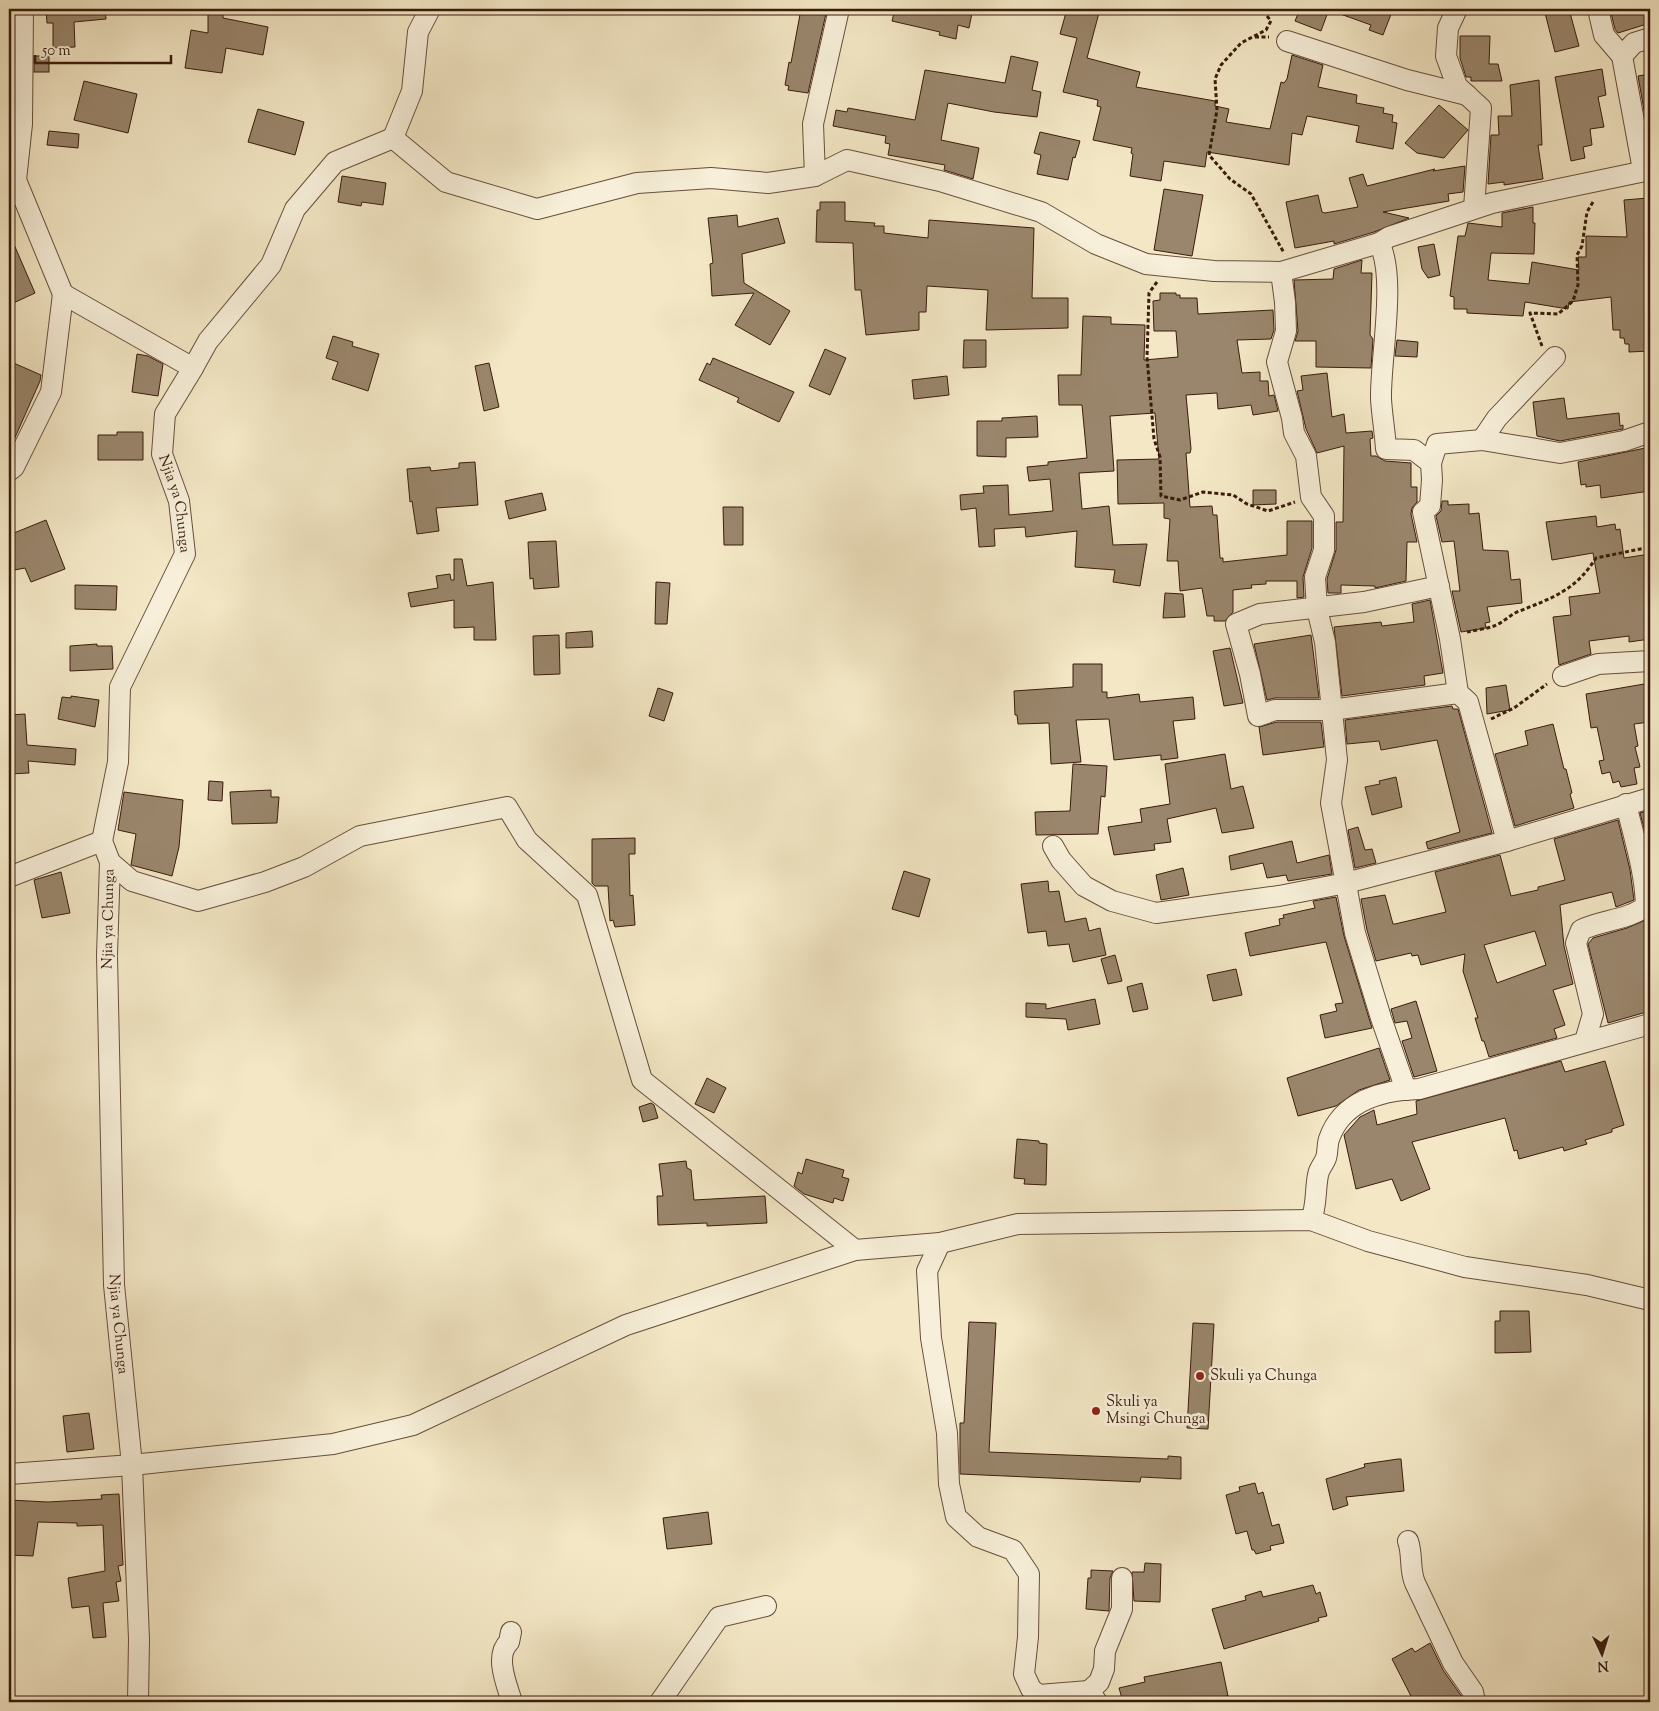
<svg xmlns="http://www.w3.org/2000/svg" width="1659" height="1711" font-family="'Sorts Mill Goudy',serif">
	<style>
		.building { fill: #9a866c; stroke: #391c0c; fill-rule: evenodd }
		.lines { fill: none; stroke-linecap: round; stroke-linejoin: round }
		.street-casing { stroke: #684f3a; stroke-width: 22 }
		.path { stroke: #391c0c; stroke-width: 3; stroke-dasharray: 4 2.5; stroke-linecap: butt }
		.street { stroke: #f7efd9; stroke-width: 20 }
		.poi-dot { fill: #8f2418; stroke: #f7efd9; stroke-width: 2 }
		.labels { text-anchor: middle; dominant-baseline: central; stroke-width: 5; stroke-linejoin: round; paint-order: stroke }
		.street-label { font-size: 15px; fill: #391c0c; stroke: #f7efd9 }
		.poi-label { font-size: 15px; fill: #391c0c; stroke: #f7efd9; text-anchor: start }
	</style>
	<rect width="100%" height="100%" fill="#f3e7c5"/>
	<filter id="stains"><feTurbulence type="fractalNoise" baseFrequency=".004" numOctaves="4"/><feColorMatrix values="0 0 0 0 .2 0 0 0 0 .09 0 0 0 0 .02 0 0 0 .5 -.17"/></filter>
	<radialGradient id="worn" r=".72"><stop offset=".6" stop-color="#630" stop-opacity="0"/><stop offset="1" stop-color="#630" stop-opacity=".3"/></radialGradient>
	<g class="building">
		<polygon points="46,9 105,9 106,19 74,22 75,47 53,48 53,23 47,23"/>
		<polygon points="208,9 223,9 223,18 268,27 263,55 226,48 222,73 185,68 191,30 208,33"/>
		<polygon points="801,9 827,9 808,93 788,90 789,86 785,85 789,62 791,63"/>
		<polygon points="895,9 951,9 972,13 969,28 958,25 956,39 939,35 940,32 892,21"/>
		<polygon points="1067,9 1100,9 1087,58 1140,72 1136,87 1215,101 1215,106 1229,109 1226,122 1270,129 1281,82 1284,83 1287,79 1292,55 1323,65 1318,87 1357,95 1356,103 1384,108 1383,113 1393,115 1392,122 1397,123 1393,149 1356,142 1359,126 1307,116 1302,135 1292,133 1289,165 1207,152 1205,167 1164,161 1161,181 1130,176 1133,154 1131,153 1132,148 1093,140 1101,107 1097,106 1098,100 1063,92 1077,38 1060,34"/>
		<polygon points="1300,9 1329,9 1321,31 1295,21"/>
		<polygon points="1332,9 1393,9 1383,35 1369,30 1371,25 1332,11"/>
		<polygon points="1544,9 1569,9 1579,46 1555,52"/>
		<polygon points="1610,9 1648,9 1650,23 1618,33 1615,29"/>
		<polygon points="1460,36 1490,36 1489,64 1498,64 1502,81 1471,81 1471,77 1466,77 1460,58"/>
		<rect x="34" y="56" width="15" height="16"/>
		<polygon points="1011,56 1038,62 1032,90 1041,92 1037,117 994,112 948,103 941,140 979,148 973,179 944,170 945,165 888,155 890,144 885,143 886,136 833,126 836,110 847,112 848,108 915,120 925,70 1005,83"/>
		<polygon points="1602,69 1606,95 1598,97 1604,127 1590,129 1592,145 1583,147 1585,158 1571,161 1555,77"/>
		<polygon points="1650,74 1650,144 1638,76"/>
		<polygon points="1539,80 1542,145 1538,145 1543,179 1504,185 1504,182 1488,184 1491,135 1499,135 1498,116 1512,116 1510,85"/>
		<polygon points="84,81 137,94 128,133 74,120"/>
		<polygon points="1439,105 1468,130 1444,158 1417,153 1405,143"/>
		<polygon points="258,109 304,122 295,155 248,142"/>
		<polygon points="49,131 79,134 78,148 47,145"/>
		<polygon points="1040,132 1080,141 1075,158 1073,157 1068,180 1037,174 1041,155 1034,153"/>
		<polygon points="1465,166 1463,192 1448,194 1449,201 1383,212 1409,218 1374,232 1334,244 1334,241 1295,248 1286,202 1318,195 1322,212 1325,213 1358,207 1349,178 1363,174 1367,186 1435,169 1433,171"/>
		<polygon points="342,176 386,183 383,205 362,202 361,206 338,202"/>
		<polygon points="1164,189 1203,195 1192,256 1154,250"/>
		<polygon points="1648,198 1650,202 1650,239 1648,239 1650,275 1648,275 1650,292 1648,293 1650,351 1629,352 1629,344 1625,344 1624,338 1620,338 1620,330 1613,330 1611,297 1569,302 1568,309 1525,302 1523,316 1467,313 1467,309 1454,309 1454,297 1450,296 1458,236 1465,236 1468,223 1502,227 1502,213 1533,207 1533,223 1535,223 1534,254 1491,253 1488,280 1529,284 1532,262 1579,270 1578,257 1586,257 1586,236 1627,237 1624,200"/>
		<polygon points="820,202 845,202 845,221 875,223 874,226 884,226 884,233 928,238 929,220 1034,228 1032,298 1068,298 1068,328 986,330 988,290 927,286 926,312 919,312 919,330 866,335 861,290 855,290 853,243 816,242 817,210 820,210"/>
		<polygon points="737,215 738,227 778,218 785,243 742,254 744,283 790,311 770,345 735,325 754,293 712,296 710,264 713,263 708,218"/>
		<polygon points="9,233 35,293 9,305"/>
		<polygon points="1434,244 1440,275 1428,278 1422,269 1418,247"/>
		<polygon points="1362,260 1361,273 1372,273 1370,335 1373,339 1371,368 1316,367 1316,341 1295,341 1298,331 1294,280 1333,279 1334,269"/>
		<polygon points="1160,293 1176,293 1176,295 1180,295 1180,298 1197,298 1198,314 1273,310 1274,330 1271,339 1237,340 1242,373 1260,372 1260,381 1268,381 1269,396 1274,395 1278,411 1253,415 1251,405 1218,409 1217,393 1186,395 1191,449 1190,453 1186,453 1190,507 1212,506 1213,515 1217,515 1220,558 1223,558 1223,562 1287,555 1287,521 1312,521 1312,548 1303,577 1304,597 1297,598 1297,581 1266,581 1266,584 1251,585 1252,588 1233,590 1233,612 1225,621 1214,621 1214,616 1207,616 1202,588 1180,591 1178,561 1167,561 1170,519 1164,518 1164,503 1118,504 1117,460 1159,459 1155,413 1110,416 1114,471 1079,473 1082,509 1109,506 1113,545 1147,544 1140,586 1113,582 1115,570 1075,567 1077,531 1026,537 1025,527 994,529 995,546 979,547 976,508 961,510 960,495 984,493 983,486 1008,485 1009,515 1053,511 1050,479 1029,481 1027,467 1048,465 1048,462 1087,458 1082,405 1059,405 1058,375 1081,375 1083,316 1111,317 1111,324 1145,325 1144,360 1178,357 1176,331 1154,331 1153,301 1160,300"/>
		<polygon points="333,336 353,342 352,346 379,354 368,391 332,379 338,362 326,358"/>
		<polygon points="964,340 986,340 986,367 963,368"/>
		<polygon points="1397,340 1418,342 1417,357 1395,356"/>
		<polygon points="825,349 846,358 830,395 809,386"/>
		<polygon points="137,354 148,356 163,364 158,396 132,392"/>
		<polygon points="713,358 794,392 779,422 737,402 739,398 699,380 707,363 710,365"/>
		<polygon points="9,361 41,375 40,381 9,451"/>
		<polygon points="489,363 499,407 484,411 475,366"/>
		<polygon points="1327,373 1332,417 1344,414 1346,433 1372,431 1373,438 1370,439 1371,456 1376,456 1385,461 1411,463 1411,487 1417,487 1417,502 1412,508 1411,514 1417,542 1407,542 1406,581 1375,588 1375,586 1341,585 1341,593 1328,593 1327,579 1336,550 1336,522 1343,522 1344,446 1317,453 1306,429 1297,391 1303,390 1301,376"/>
		<polygon points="947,376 949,395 914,399 912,380"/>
		<polygon points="1564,398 1567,419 1619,413 1620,426 1623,425 1623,429 1560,441 1537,436 1533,402"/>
		<polygon points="1037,416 1038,437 1006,438 1006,457 977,456 977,421 1002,421 1002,418"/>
		<polygon points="117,432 143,432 143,460 98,460 98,435 117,435"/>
		<polygon points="1650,447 1650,491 1601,498 1600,485 1586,487 1586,484 1581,485 1578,462"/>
		<polygon points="475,462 478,505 436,508 439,531 417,534 412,501 410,502 407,469 430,467 431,471 459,468 459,463"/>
		<polygon points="1253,490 1276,490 1276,504 1253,505"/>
		<polygon points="542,493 546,510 509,519 505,501"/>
		<polygon points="1442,501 1448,501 1448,505 1469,504 1469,514 1479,513 1483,550 1508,551 1511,580 1520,579 1522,603 1487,607 1490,622 1485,623 1486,628 1461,632 1452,591 1460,591 1454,541 1442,542 1436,516 1441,511"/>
		<polygon points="723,507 743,507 743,545 724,545"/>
		<polygon points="1596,516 1597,527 1615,524 1616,530 1620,529 1624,558 1650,554 1650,639 1629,642 1629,636 1589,641 1591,654 1559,665 1553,617 1571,615 1569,597 1600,593 1593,553 1552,560 1546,522"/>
		<polygon points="46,520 65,569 31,582 25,568 9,571 9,535"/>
		<polygon points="556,541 559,587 534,589 533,578 530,579 528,542"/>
		<polygon points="454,559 462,559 467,586 493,582 496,640 474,640 474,627 454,628 454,600 411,607 408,593 438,588 436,576 450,574 451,580 454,580"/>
		<polygon points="656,582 670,583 667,624 655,624"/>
		<polygon points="75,585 117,586 116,610 75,609"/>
		<polygon points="1165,593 1183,594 1185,617 1163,618"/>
		<polygon points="1430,600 1443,673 1424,676 1425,685 1342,696 1334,627 1381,622 1382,626 1414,622 1412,604"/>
		<polygon points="592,631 593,647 566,648 566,633"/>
		<polygon points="559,635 560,674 534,675 533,636"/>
		<polygon points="1311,635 1319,698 1275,698 1267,700 1254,644"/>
		<polygon points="97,644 97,646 112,646 113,669 70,671 70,646"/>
		<polygon points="1230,648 1243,703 1224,706 1213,651"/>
		<polygon points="1073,664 1102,664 1102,692 1107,692 1107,698 1139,694 1140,702 1193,697 1195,719 1173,721 1178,758 1161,760 1161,755 1114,760 1109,719 1076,720 1081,762 1051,764 1049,723 1018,724 1017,715 1015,715 1014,691 1073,687"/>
		<polygon points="1650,683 1650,722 1634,724 1638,746 1635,747 1640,767 1634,768 1637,784 1621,787 1619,781 1613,783 1610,772 1602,774 1599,761 1604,760 1597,727 1591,728 1586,694"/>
		<polygon points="1506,685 1510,710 1487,714 1486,688"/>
		<polygon points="658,688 673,693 664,721 649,716"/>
		<polygon points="71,696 99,700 95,727 58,719 62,697 71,698"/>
		<polygon points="1452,706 1453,709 1458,709 1492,833 1428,849 1426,842 1460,832 1437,740 1381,750 1379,741 1347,744 1345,720"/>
		<polygon points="25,714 27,745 76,749 75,765 28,761 29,773 9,774 9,715"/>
		<polygon points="1277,722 1321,722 1324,747 1263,755 1259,727"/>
		<polygon points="1553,724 1564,769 1566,769 1572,793 1570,794 1574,808 1515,826 1495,754 1528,745 1525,731"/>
		<polygon points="1225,754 1231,789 1243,786 1254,828 1222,833 1216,808 1167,819 1171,842 1154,844 1155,850 1114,855 1108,827 1142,822 1140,809 1170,804 1165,764"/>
		<polygon points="1073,764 1107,766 1105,797 1101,796 1098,834 1036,835 1035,812 1070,811"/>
		<polygon points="1396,777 1402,807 1372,815 1365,787 1380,784 1379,781"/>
		<polygon points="209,781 223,782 222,801 208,800"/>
		<polygon points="271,790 271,797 279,797 277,823 232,824 230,792"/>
		<polygon points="124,792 183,800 179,847 172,876 131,865 136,834 118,830"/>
		<polygon points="1650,810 1650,850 1640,813"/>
		<path d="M1618 820 1630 870 1634 900 1616 907 1612 892 1560 905 1564 946 1573 984 1553 990 1565 1025 1554 1029 1557 1038 1489 1057 1484 1041H1482L1475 1018H1478L1463 971 1465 954 1421 965 1418 955 1412 956 1411 953 1376 961 1367 930 1361 899 1385 895 1393 924H1395L1446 912 1435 872 1500 855 1511 896 1538 890V887L1565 880 1554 839ZM1535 931 1546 965 1497 983 1484 945Z"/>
		<polygon points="1358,827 1365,850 1372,849 1376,863 1355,868 1348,830"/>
		<polygon points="635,838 635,854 629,854 630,896 633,895 635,925 615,927 613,920 610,921 608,886 595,886 592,883 592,839"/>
		<polygon points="1292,841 1297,863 1329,855 1332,874 1288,881 1286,875 1267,878 1263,863 1231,870 1229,856"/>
		<polygon points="1183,868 1189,895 1161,900 1156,875"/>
		<polygon points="904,871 930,879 919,917 892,909"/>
		<polygon points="61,872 70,913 42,918 34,880"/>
		<polygon points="1048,881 1049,892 1059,891 1065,922 1086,918 1089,931 1100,928 1106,955 1073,962 1069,944 1048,946 1046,931 1028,933 1021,884"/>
		<polygon points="1336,897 1344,936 1372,1028 1325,1038 1320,1015 1337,1011 1335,1004 1343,1003 1326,942 1250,956 1245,933 1280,925 1279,919 1284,918 1283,915 1315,908 1313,901"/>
		<polygon points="1648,919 1650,929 1650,1011 1608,1023 1588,944 1593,938 1627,928"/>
		<polygon points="1115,955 1122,981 1108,984 1101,959"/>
		<polygon points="1236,969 1242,995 1213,1001 1207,975"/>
		<polygon points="1142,983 1148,1009 1133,1012 1127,987"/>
		<polygon points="1095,999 1100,1024 1068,1030 1066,1019 1026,1017 1026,1003 1046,1004 1046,1009"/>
		<polygon points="1416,1001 1437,1071 1414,1077 1402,1041 1412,1038 1407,1021 1395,1023 1391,1009"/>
		<polygon points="1379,1048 1390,1080 1359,1090 1336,1106 1298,1116 1287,1078"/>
		<polygon points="1561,1061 1565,1072 1605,1061 1624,1125 1612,1129 1612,1132 1585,1140 1587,1144 1564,1151 1563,1147 1519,1159 1517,1150 1514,1151 1505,1118 1412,1142 1430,1189 1401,1201 1392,1179 1356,1189 1344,1135 1360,1117 1374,1110 1377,1125 1417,1114 1416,1101"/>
		<polygon points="707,1078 726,1088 714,1113 695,1104"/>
		<polygon points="651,1103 654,1105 658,1118 643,1122 639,1107"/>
		<polygon points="1017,1139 1039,1141 1039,1143 1047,1144 1046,1185 1024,1184 1025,1179 1014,1178"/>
		<polygon points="806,1159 844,1170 842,1177 849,1179 843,1201 834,1198 833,1203 804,1194 794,1186 798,1172 802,1174"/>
		<polygon points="686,1161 687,1168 691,1170 694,1200 765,1196 767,1223 707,1226 707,1223 658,1225 657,1196 663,1196 659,1164"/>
		<polygon points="1500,1311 1529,1311 1531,1352 1495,1353 1495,1321 1500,1321"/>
		<polygon points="969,1322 996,1323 989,1452 1168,1459 1168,1456 1181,1457 1181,1479 1141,1477 1140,1482 960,1474 960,1423 964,1423"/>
		<polygon points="1193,1323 1214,1324 1208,1429 1187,1428"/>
		<polygon points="89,1413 94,1449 67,1452 63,1416"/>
		<polygon points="1398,1459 1401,1459 1404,1491 1346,1497 1348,1505 1333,1510 1326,1479 1365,1467 1364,1464"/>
		<polygon points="1255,1483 1258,1494 1263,1492 1272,1526 1279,1524 1284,1543 1270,1546 1271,1550 1256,1554 1254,1550 1252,1550 1247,1531 1236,1534 1226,1495 1240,1491 1239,1487"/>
		<polygon points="119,1494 123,1565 118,1566 121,1581 116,1582 119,1601 103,1603 106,1637 93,1638 89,1606 72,1608 68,1578 105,1571 103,1525 77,1526 77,1523 38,1522 33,1556 9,1555 9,1500 48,1502 102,1499 101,1495"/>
		<polygon points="708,1512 712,1544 667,1549 663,1518"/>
		<polygon points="1145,1563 1161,1564 1160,1602 1134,1601 1132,1572 1144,1572"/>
		<polygon points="1091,1570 1113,1571 1110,1578 1109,1611 1086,1609 1088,1578 1091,1578"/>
		<polygon points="1313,1585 1316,1594 1320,1592 1327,1616 1318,1618 1319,1621 1224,1649 1212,1609 1246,1600 1245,1596 1261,1591 1263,1597"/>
		<polygon points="1430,1643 1443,1670 1462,1697 1463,1702 1414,1702 1392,1659 1412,1648 1415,1652"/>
		<polygon points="1221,1662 1228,1696 1226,1696 1227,1702 1123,1702 1119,1688 1145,1682 1144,1677"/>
	</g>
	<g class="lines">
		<defs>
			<g id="street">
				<path id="s1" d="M23 9 22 124 16 180 63 294 193 368 165 414 162 454 179 501 185 554 120 687 118 762 102 841 110 862 107 955 114 1285 132 1465 139 1639 138 1702"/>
				<polyline points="1457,9 1448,28 1446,56 1457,86 1481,108 1474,208"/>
				<polyline points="1598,9 1604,35 1622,56 1643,170"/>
				<polyline points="1287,41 1407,80 1467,95"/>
				<polyline points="1622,56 1634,43 1650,38"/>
				<polyline points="393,138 412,91 418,32 430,9"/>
				<polyline points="815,176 813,124 839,9"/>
				<path d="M1379 243C1397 276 1380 360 1381 399 1382 416 1385 432 1386 449L1414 450 1431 463 1432 480 1430 506 1423 512 1450 639 1458 693 1468 702 1507 841"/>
				<polyline points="1281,272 1285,302 1286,331 1277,362 1292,418 1294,433 1306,456 1311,497 1324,516 1324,550 1315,577 1317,609 1325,642 1337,760 1331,803 1355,933 1381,1018 1406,1090"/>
				<polyline points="193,368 208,341 271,265 295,209 335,162 393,138 446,182 537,209 637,183 711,178 768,183 815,176 847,160 940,181 1041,212 1096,244 1146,264 1214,271 1281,272 1379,243 1389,237 1492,203 1650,170"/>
				<polyline points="1482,440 1497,418 1555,357"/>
				<polyline points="1431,463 1437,444 1482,440 1560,453 1624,441 1650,432"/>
				<polyline points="9,471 14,467 51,392 63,294"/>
				<polyline points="1439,586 1364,602 1260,614 1236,624 1250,674 1258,716 1275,710 1331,710 1458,693"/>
				<polyline points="1563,676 1598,664 1650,661"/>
				<polyline points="1053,846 1061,860 1084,886 1112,901 1156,913 1279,896 1346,883 1507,841 1650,798"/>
				<polyline points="110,862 132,881 198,901 265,882 304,867 360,836 507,807 527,840 587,895 642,1080 855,1250"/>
				<polyline points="9,877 102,841"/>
				<path d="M1585 1041 1593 1014 1576 943 1581 930C1601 920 1629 920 1646 906 1645 871 1634 838 1626 804"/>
				<path d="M1311 1220C1317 1206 1315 1190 1318 1175 1319 1168 1324 1164 1326 1158 1328 1152 1327 1145 1329 1139 1342 1101 1382 1090 1419 1089L1650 1024"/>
				<polyline points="940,1243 927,1271 931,1338 947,1433 949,1484 956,1517 978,1537 1013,1550 1029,1574 1028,1637 1024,1674 1031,1689 1039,1695 1089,1691 1097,1702"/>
				<polyline points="9,1474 132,1465 333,1444 413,1425 626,1325 855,1250 940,1243 1018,1224 1311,1220 1368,1241 1465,1267 1587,1285 1650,1300"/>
				<path d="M1408 1541C1413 1555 1409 1569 1415 1583L1453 1663 1473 1692 1475 1702"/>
				<path d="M511 1632 509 1642C494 1656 507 1685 512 1702"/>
				<polyline points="1089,1691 1099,1682 1104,1669 1105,1651 1122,1609 1122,1578"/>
				<polyline points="660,1702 719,1617 766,1606"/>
			</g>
		</defs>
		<use href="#street" class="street-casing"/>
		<g class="path">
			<polyline points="1267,16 1271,21 1266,30 1241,43 1221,65 1215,79 1217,110 1209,155 1230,179 1251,194 1284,253"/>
			<polyline points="1255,37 1269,37"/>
			<polyline points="1157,282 1149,293 1147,357 1154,439 1160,457 1161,496 1180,500 1203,492 1233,495 1247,504 1268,511 1295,502"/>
			<polyline points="1542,346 1530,313 1558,314 1573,301 1578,285 1577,255 1582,246 1587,212 1593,202"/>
			<path d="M1467 632C1475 630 1486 629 1494 626 1502 623 1509 616 1517 612 1552 598 1575 591 1596 558L1650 547"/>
			<polyline points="1491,719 1514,708 1547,684"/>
		</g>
		<use href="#street" class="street"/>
	</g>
	<g class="poi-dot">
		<circle cx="1200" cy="1376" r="5"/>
		<circle cx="1096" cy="1411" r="5"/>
	</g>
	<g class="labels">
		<g class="street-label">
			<text stroke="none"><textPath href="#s1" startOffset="590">Njia ya Chunga</textPath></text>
			<text transform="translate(109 919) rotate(-89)">Njia ya Chunga</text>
			<text stroke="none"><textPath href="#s1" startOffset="1430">Njia ya Chunga</textPath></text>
		</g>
		<g class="poi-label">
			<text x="1210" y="1376">Skuli ya Chunga</text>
			<text x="1106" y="1402">Skuli ya<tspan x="1106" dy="17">Msingi Chunga</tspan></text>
		</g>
	</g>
	<rect width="1659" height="1711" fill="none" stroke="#f3e7c5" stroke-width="30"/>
	<rect x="10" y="10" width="1639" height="1691" fill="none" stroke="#391c0c" stroke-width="2.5"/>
	<rect x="15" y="15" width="1629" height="1681" fill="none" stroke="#391c0c"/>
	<g transform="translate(1602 1654) rotate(176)" stroke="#f7efd9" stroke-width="4" paint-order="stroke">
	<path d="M0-4L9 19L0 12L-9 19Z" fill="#391c0c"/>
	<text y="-8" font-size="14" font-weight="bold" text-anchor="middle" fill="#391c0c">N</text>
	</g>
	<path d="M35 55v8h136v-8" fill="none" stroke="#391c0c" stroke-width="2.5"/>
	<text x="42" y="55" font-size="15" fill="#391c0c" stroke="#f7efd9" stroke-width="4" paint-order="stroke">50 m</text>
	<rect width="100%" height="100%" filter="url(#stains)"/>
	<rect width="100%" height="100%" fill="url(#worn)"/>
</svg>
